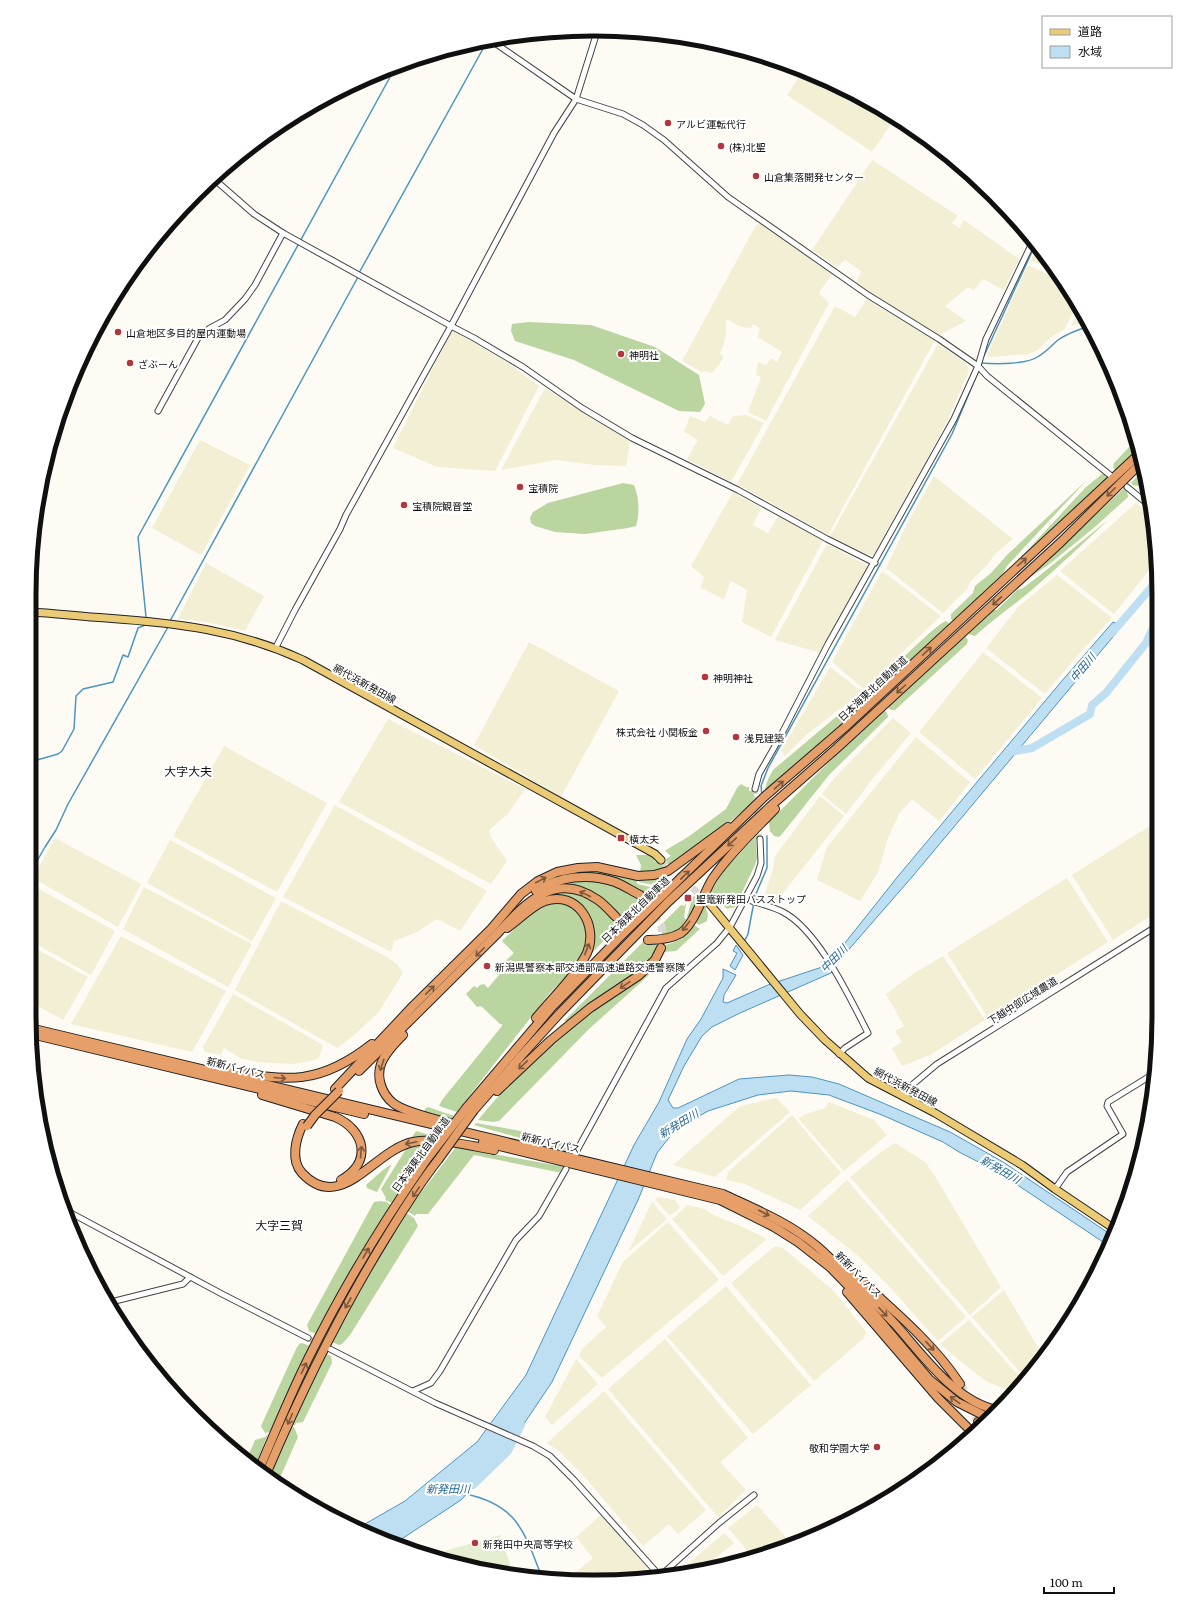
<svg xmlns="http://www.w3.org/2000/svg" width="1188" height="1611" font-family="Literata,'Noto Sans JP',serif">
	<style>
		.farmland { fill: #f2efd5 }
		.forest { fill: #bad5a0 }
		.pitch { fill: #e5eed0 }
		.water { fill: #bddff1; stroke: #4b95c1 }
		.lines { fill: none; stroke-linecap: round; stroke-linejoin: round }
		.stream { stroke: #4b95c1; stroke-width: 1.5 }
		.river { stroke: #bddff1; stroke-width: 8 }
		.minor-tunnel { stroke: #dad8d2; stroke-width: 5; stroke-dasharray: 5 2.5; stroke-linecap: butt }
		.major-tunnel { stroke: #dad8d2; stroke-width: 7; stroke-dasharray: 7 3.5; stroke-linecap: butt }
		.highway-tunnel { stroke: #dad8d2; stroke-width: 8; stroke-dasharray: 8 4; stroke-linecap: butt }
		.minor-casing { stroke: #434343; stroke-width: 7 }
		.major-casing { stroke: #212121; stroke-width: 9 }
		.highway-casing { stroke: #212121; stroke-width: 10 }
		.minor { stroke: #fff; stroke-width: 5 }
		.major { stroke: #ebcb76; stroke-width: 7 }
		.highway { stroke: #e69f69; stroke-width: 8 }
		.highway-bridge-casing { stroke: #212121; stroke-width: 10; stroke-linecap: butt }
		.highway-bridge { stroke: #e69f69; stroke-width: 8 }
		.oneway { stroke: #7b583c }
		.poi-dot { fill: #b3353e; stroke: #fff; stroke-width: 1.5 }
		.labels { text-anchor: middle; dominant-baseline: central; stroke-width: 4; stroke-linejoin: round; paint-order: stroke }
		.poi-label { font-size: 10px; fill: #101010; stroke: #fff; text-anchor: start }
		.street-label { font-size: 10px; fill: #101010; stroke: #fff }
		.water-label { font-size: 11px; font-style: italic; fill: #246896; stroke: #fff }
		.quarter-label { font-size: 12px; fill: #101010; stroke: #fff }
		.rim { fill: none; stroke: #101010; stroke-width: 5 }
	</style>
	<rect width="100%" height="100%" fill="#fefbf4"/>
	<g class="farmland">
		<polygon points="803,71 877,105 895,118 872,152 787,95"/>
		<polygon points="872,160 958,216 952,223 959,228 964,220 1019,259 1004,290 983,279 974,290 968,287 945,306 966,321 938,336 856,284 861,271 845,260 837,267 812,250"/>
		<polygon points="760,224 832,274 819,293 829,303 766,421 748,412 761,377 756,375 758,362 766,365 771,358 777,362 782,352 757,337 760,328 753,324 751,328 741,327 726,319 726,336 723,347 720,353 723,356 722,361 712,373 706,371 702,372 682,361 756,225"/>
		<polygon points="1038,245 1042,250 1055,272 1031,260"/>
		<polygon points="1028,265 1059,280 1075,307 1065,329 1051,337 1038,350 1029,354 990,357 987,355"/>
		<polygon points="867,299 935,340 828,535 737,484 835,306 855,317"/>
		<polygon points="1078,312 1084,322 1071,326"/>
		<polygon points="452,330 505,361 539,386 495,471 437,467 393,448"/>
		<polygon points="938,344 967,364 969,371 947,421 924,465 873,555 867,555 829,538"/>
		<polygon points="545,388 590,417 629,440 629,449 626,466 594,465 557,460 501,470"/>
		<polygon points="746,415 764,423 731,482 687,459 698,440 684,432 690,416 705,422 710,416 728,425 733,416"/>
		<polygon points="200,440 250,465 201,555 152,528"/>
		<polygon points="934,476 1013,539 995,554 987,565 970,582 968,588 943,613 886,568 908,522"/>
		<polygon points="733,492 761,508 753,525 768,533 778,516 823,541 771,637 742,622 747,590 731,581 724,599 701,588 704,577 691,566"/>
		<polygon points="1136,503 1153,517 1154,564 1114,614 1060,571"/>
		<polygon points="827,544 868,566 821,653 775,640"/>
		<polygon points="206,563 264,596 245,631 207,622 178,619"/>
		<polygon points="882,571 941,616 894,660 865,690 832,662"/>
		<polygon points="1057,575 1112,618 1077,656 1045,694 986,648 1018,607"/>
		<polygon points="529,642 619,691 561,797 474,745"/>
		<polygon points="983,652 1042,698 975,779 919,732"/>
		<polygon points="830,667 862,692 806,735 785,756 781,751"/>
		<polygon points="893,718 911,733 874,777 846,814 822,794 837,775"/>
		<polygon points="388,719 525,789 508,814 489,830 491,837 507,861 491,884 339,802"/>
		<polygon points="916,737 970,782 939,821 912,799 899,814 888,838 878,872 860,901 817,880 827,847"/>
		<polygon points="224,746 327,803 277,892 173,836"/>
		<polygon points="820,796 844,816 776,902 770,905 762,902 773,869 775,856"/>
		<polygon points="335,805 487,891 460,931 437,919 417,932 394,941 391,952 283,897"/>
		<polygon points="1156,822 1157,912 1113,940 1072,875"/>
		<polygon points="55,838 141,884 118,927 33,878"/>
		<polygon points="170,840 276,898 252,941 147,883"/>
		<polygon points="1067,878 1108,942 988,1018 947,953"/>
		<polygon points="30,884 115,931 91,975 29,940"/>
		<polygon points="144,887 252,944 228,987 123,929"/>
		<polygon points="281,901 387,957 397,964 403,973 378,1013 352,1037 337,1048 235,990"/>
		<polygon points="121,936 226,991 192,1052 71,1024"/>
		<polygon points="29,945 88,977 63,1020 29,1001"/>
		<polygon points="943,956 985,1020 930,1055 902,1066 892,1048 902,1042 895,1031 904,1026 886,994 913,974"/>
		<polygon points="233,994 323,1045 319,1058 307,1062 292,1064 256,1062 240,1058 224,1048 221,1055 205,1052 203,1047"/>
		<polygon points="776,1098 790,1112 715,1177 673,1165 740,1106"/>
		<polygon points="829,1102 874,1120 887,1135 844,1171 798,1118 806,1114 825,1108"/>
		<polygon points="792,1115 841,1173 800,1210 745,1184 726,1180 728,1172"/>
		<polygon points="895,1143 925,1162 933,1173 1001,1287 970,1315 850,1177 881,1152"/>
		<polygon points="847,1180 966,1317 938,1341 887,1284 857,1255 808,1216"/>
		<polygon points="658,1197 675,1200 680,1207 670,1216 655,1200"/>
		<polygon points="652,1202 667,1219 628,1252"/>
		<polygon points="688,1205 704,1209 716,1216 743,1227 767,1239 723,1276 672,1219"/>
		<polygon points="668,1222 719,1280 602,1378 579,1356 582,1349 606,1327 597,1316 623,1262"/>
		<polygon points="775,1246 783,1248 834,1291 866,1332 864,1338 814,1381 731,1283"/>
		<polygon points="726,1286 811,1385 753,1434 667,1336"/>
		<polygon points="1004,1290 1043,1356 1026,1379 972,1317"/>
		<polygon points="969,1320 1024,1382 1015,1393 988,1382 971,1370 940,1344"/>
		<polygon points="665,1339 748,1438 720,1462 746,1490 718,1517 608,1389"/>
		<polygon points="576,1359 598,1384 552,1425 545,1417"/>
		<polygon points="604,1391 706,1510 678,1534 669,1524 643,1546 584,1476 560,1452 547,1443"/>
		<polygon points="757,1505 792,1544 789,1546 754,1558 728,1528"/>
		<polygon points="601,1515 648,1568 635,1580 570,1577 593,1558 576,1537"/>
		<polygon points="724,1533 734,1543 706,1566 708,1568 678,1573"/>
	</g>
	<g class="forest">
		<polygon points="529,322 591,325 655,347 699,375 705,404 700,412 679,411 574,360 515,341 511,331 512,324"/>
		<polygon points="1133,443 1136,454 1117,471 1113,468 1114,463"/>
		<polygon points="1141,472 1144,483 1139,486 1133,485 1131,483"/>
		<polygon points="1102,474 1105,474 1110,477 1010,569 1085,488"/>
		<polygon points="1087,480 1007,566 1002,575 982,593 980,598 954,622 951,619 951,614 973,593 975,586 991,573 1008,554"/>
		<path d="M623 483 634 485C639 497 640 513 636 526L628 528 585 534 555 532 535 526 531 523 530 518 533 512 548 503Z"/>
		<polygon points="1124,488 1127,491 1128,497 1096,526 1051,563 1023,582"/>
		<path d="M1108 520C1083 544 1058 567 1033 589 1013 606 993 619 975 636L968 634 992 610H997L1017 590 1023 588 1039 576Z"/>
		<path d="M946 621 951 625 874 697 870 694V690C882 678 936 624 946 621Z"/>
		<polygon points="965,636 968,640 967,644 895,710 891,710 887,707"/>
		<path d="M862 695H865L871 698 765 793C765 784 769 777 773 770Z"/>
		<polygon points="884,710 887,713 888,717 829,775 782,834 779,837 774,836 771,832 770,832 769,822 833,758"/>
		<polygon points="741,784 746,787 749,787 749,791 754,791 755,801 710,838 671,867 664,860 671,856 665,851 666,850 688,837 722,812 726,809 737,788"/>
		<polygon points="758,834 759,839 756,840 757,858 755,865 735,907 727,909 713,895 710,902 707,900 722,872"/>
		<polygon points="636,855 649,855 654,858 654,861 657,862 661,861 669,867 662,870 640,872 641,865"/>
		<polygon points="586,869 604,871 637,878 637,884 655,888 645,900 615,879 551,880 529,892 509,911 530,890 562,873"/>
		<polygon points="672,873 658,886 639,882 640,878"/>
		<polygon points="582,879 607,882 640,897 643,902 624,921 615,914 567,887 552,886"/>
		<polygon points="696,891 702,896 690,919 687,917 691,902 690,900 695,895 694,893"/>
		<path d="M562 892C587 893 601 907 617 923L620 921 622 922 588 957C590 950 593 942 593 935 595 918 578 897 560 897 551 897 541 901 532 903L543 896Z"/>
		<polygon points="706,901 709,903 706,909 708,914 707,921 699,925 696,923"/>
		<path d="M556 903C560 903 564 904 568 905 582 910 590 929 586 943 580 966 560 981 545 999 516 1037 486 1074 457 1112L439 1106 442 1100 502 1026V1024H500L481 1006 477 1007 466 994 474 986 477 988 480 985 484 984 488 988 499 975 495 971 514 953 502 941C519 925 533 908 556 903Z"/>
		<polygon points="686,903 684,918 689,921 681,931 662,938 662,927 661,925 681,905 684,906"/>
		<path d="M694 925 700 929 676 951 663 952 664 945C677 943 687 936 694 925Z"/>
		<polygon points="643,942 658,945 652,958 640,970 571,1021 564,1021"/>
		<path d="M647 972 649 975 589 1029 499 1121 493 1122 478 1120C509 1082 544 1048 582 1018 603 1002 626 987 647 972Z"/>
		<polygon points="428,1107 454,1116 450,1120 424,1112 425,1109"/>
		<polygon points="476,1123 526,1132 575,1147 576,1149 573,1153 474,1125"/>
		<polygon points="416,1131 437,1137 436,1138 411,1139"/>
		<polygon points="433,1143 392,1203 385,1200 386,1198 381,1189 408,1146"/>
		<polygon points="456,1147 554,1165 565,1166 562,1173 474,1155 428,1214 416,1214 415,1216 407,1211"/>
		<polygon points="392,1164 377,1192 367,1188 366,1185 383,1170"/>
		<polygon points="382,1201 384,1202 385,1201 391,1205 345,1280 316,1334 309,1331 307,1325 374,1202"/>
		<polygon points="406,1213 414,1218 418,1226 350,1335 342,1344 339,1345 332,1342 367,1275"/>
		<polygon points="302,1343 310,1346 270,1432 265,1433 261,1426 296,1349 299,1344"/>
		<polygon points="325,1353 331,1356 332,1363 303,1422 296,1423 295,1425 291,1426"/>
		<polygon points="291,1427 294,1427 298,1437 279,1480 270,1474"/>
		<polygon points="268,1434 256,1465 247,1459 255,1440 265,1437"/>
	</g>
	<polygon class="pitch" points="500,1535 513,1573 484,1571 435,1554"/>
	<g class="water">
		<polygon points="1113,622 1122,626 912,877 837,963 831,973 740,1013 712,1027 702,1036 684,1066 668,1100 673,1108 678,1108 739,1079 789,1075 812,1077 839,1084 950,1132 1003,1162 1110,1234 1106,1244 998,1172 959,1152 943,1142 882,1115 829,1095 791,1091 758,1095 708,1111 675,1130 657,1153 638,1200 552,1382 505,1452 461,1500 397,1542 358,1528 405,1501 477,1442 526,1375 634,1145 659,1102 687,1039 701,1019 723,978 723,969 736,975 724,995 723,1002 727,1003 768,985 822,967 833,958 899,875 1061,682"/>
		<polygon points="736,945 743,955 735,970 730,966 737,953 733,951"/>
	</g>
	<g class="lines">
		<g class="stream">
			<polyline points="359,273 484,47 484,44 482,43"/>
			<polyline points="983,358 1036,243"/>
			<path d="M981 363C995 364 1027 365 1039 356 1046 352 1052 345 1058 340 1067 334 1077 330 1087 327"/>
			<polyline points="146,617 138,537 395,68"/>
			<polyline points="170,621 358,277"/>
			<polyline points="30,762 58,754 62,751 74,729 76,696 83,689 113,682 123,655 128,657 138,628 145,625"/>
			<polyline points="762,796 761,786 768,768 952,434 978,372"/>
			<polyline points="29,875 45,847 56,830 68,804 168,627"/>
			<polyline points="744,942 748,934 755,896 767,868 767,836"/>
			<path d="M466 1494C517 1505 524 1531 541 1575"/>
		</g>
		<g class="river">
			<polyline points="1112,633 1155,583"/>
			<polyline points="1010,752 1032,748 1090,714 1092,705 1106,693 1146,643 1155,624"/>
			<polyline points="473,1485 508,1451 521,1425"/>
		</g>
		<g class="minor-tunnel">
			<polyline points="755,789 760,839"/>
			<polyline points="308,1338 328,1348"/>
		</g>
		<polyline class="major-tunnel" points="661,860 707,901"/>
		<g class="highway-tunnel">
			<polyline points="640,895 662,927 661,946"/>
			<polyline points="616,917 648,940"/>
			<polyline points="960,1384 966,1394 978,1422"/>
		</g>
		<defs>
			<g id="minor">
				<polyline points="597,32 576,99 554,133 451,326 474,338 523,367 582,408 632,438 738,490 827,539 875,563"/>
				<polyline points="492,41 576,99 623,114 643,125 664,140 728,197 868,295 939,339 978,366 986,339 1033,241"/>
				<polyline points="158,411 198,338 210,328 225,320 245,299 255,285 283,233 254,214 214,179"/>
				<polyline points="1127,487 1150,506"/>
				<polyline points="276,647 295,610 340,529 346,515 451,326 283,233"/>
				<polyline points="755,789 759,774 779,739 828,644 954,419 978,366 987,376 1110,475"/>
				<path d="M745 899C757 903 771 906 783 912 818 930 850 998 868 1033L845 1048 839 1054"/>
				<polyline points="903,1097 912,1085 937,1064 1157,926"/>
				<polyline points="575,1154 666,988 717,943 730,927 757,876 761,863 760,839"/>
				<polyline points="1055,1189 1067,1172 1123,1134 1107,1106 1108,1102 1155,1073"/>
				<polyline points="69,1212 222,1294 308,1338"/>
				<polyline points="107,1303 183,1284 190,1277"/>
				<polyline points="330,1349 435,1403 533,1446 550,1456 574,1480 660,1576"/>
				<polyline points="413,1391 431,1383 440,1371 516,1240 539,1216 566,1169"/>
				<polyline points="660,1576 719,1523 754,1495"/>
			</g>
			<g id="major">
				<path d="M30 612C56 613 81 617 106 618 177 623 238 630 303 660L655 854 661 860"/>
				<polyline points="709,903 800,1014 825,1040 868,1078 935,1113 1022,1165 1055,1189 1113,1228"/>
			</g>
			<g id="highway">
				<path d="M536 891C559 876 589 873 615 882 623 885 632 891 640 895"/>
				<path d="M507 928C519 920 531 906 545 901 577 890 599 925 587 953 575 977 553 997 536 1018"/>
				<path d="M648 940C660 940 671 939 681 933 696 922 703 893 713 878 730 853 754 831 775 809"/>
				<path d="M30 1028 723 1194C755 1209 790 1223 818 1247 845 1271 870 1298 895 1324 922 1354 955 1402 997 1410"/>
				<polyline points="31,1034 364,1114"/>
				<path d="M403 1035C395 1043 385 1053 381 1064 376 1078 382 1094 393 1103 403 1112 442 1121 457 1125"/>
				<path d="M227 1070C288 1082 320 1085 372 1044"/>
				<path d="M359 1071 495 936C524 905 554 869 598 900 605 905 610 911 616 917"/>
				<polyline points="335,1089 413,1006 491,929 521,894 538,881 557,872 578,868 597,867 638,876 654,875 668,871 728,827"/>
				<polyline points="497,1091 551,1040 590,1008 638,976 655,960 661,948"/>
				<path d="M262 1095 335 1117C365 1130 373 1162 341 1180"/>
				<polyline points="467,1107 552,1007 620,937 764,797 844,728 1137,456"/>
				<polyline points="474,1110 521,1056 560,1013 668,902 773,804 837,748 1061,542 1139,465"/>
				<path d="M303 1124C296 1138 290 1160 302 1173 341 1215 374 1150 413 1142 435 1137 471 1146 494 1150"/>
				<polyline points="483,1142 720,1200 774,1227 798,1242 830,1267 865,1303 929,1379 957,1402 983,1415 989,1417"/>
				<path d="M848 1269C886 1304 932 1341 960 1384"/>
				<polyline points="847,1292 938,1398 973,1433"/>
				<polyline points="978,1422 980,1426"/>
				<path d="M260 1467C276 1430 291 1393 309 1357 343 1288 383 1222 427 1159"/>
				<path d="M267 1472C302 1390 340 1312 387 1236 403 1210 419 1184 438 1160"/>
			</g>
		</defs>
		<use href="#minor" class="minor-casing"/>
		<use href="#major" class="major-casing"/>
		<use href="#highway" class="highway-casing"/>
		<use href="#minor" class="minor"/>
		<use href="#major" class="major"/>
		<use href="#highway" class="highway"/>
		<defs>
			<g id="highway-bridge">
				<polyline points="307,1126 315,1115 339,1091"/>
				<polyline points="427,1159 467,1107"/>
				<polyline points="438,1160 474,1110"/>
			</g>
		</defs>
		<use href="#highway-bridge" class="highway-bridge-casing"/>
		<use href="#highway-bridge" class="highway-bridge"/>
	</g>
	<defs><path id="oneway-shaft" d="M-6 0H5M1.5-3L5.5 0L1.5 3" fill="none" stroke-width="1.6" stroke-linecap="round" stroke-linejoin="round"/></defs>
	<g class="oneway">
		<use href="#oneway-shaft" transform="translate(1111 492) rotate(135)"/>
		<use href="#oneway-shaft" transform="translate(1022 562) rotate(-42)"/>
		<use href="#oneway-shaft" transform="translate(997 601) rotate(137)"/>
		<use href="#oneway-shaft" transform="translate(927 651) rotate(-43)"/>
		<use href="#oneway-shaft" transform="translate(901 689) rotate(138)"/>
		<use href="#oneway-shaft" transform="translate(779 785) rotate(-41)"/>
		<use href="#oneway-shaft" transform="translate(732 842) rotate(137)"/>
		<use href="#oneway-shaft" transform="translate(685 875) rotate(-44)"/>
		<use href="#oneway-shaft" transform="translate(541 880) rotate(-28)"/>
		<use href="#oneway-shaft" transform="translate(585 894) rotate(-155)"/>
		<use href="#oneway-shaft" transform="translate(686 926) rotate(129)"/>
		<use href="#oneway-shaft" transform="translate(587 949) rotate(-69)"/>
		<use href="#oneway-shaft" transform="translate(480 952) rotate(135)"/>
		<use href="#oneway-shaft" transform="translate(625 985) rotate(146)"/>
		<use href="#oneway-shaft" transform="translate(430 990) rotate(-44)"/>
		<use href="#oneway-shaft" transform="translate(382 1065) rotate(108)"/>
		<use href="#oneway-shaft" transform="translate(523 1065) rotate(136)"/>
		<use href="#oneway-shaft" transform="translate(280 1078) rotate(5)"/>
		<use href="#oneway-shaft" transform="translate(411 1143) rotate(168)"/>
		<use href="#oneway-shaft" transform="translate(361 1152) rotate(-85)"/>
		<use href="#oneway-shaft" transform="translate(416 1192) rotate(124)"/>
		<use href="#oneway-shaft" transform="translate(764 1213) rotate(27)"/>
		<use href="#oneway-shaft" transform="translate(366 1253) rotate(-59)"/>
		<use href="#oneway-shaft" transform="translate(348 1303) rotate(119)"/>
		<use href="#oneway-shaft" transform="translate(883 1312) rotate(47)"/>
		<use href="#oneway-shaft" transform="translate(930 1346) rotate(47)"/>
		<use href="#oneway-shaft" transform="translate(304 1368) rotate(-65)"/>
		<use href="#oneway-shaft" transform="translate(955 1400) rotate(-144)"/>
		<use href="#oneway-shaft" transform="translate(290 1419) rotate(114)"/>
	</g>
	<g class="poi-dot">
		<circle cx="668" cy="123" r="4"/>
		<circle cx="721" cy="146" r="4"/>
		<circle cx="756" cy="176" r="4"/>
		<circle cx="118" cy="332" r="4"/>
		<circle cx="621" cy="354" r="4"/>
		<circle cx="130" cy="363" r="4"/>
		<circle cx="520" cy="487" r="4"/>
		<circle cx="404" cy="505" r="4"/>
		<circle cx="705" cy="677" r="4"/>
		<circle cx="706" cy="731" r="4"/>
		<circle cx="736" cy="737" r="4"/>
		<rect x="617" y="834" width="8" height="8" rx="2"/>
		<rect x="684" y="894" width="8" height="8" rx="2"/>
		<circle cx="487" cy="966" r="4"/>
		<circle cx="877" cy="1447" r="4"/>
		<circle cx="475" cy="1543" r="4"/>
	</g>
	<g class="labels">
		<g class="poi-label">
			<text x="676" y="123">アルビ運転代行</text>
			<text x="729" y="146">(株)北聖</text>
			<text x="764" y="176">山倉集落開発センター</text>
			<text x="126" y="332">山倉地区多目的屋内運動場</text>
			<text x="629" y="354">神明社</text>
			<text x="138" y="363">ざぶーん</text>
			<text x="528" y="487">宝積院</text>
			<text x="412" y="505">宝積院観音堂</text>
			<text x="713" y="677">神明神社</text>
			<text x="698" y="731" text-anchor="end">株式会社 小関板金</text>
			<text x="744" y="737">浅見建築</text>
			<text x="629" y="838">横太夫</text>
			<text x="696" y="898">聖篭新発田バスストップ</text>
			<text x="495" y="966">新潟県警察本部交通部高速道路交通警察隊</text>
			<text x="869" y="1447" text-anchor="end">敬和学園大学</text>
			<text x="483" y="1543">新発田中央高等学校</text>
		</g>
		<g class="street-label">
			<text transform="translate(365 683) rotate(29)">網代浜新発田線</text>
			<text transform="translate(872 688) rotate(-43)">日本海東北自動車道</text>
			<text transform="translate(635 909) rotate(-44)">日本海東北自動車道</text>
			<text transform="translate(1022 1000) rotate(-32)">下越中部広域農道</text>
			<text transform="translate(236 1067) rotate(14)">新新バイパス</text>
			<text transform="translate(906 1086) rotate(28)">網代浜新発田線</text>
			<text transform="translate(551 1142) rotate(13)">新新バイパス</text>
			<text transform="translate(420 1154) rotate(-54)">日本海東北自動車道</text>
			<text transform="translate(859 1274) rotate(45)">新新バイパス</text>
		</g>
		<g class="water-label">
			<text transform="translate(1082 667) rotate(-50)">中田川</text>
			<text transform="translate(833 958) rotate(-46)">中田川</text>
			<text transform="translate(678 1123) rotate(-31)">新発田川</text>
			<text transform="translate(1001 1169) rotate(30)">新発田川</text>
			<text x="448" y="1488">新発田川</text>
		</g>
		<g class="quarter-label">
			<text x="188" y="771">大字大夫</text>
			<text x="279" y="1225">大字三賀</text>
		</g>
	</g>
	<path d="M0 0H1188V1611H0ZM594 36H594A558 558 0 0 1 1152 594V1017A558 558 0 0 1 594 1575H594A558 558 0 0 1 36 1017V594A558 558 0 0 1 594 36Z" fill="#fff" fill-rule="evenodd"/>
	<path class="rim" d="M594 36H594A558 558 0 0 1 1152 594V1017A558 558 0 0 1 594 1575H594A558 558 0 0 1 36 1017V594A558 558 0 0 1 594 36Z"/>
	<rect x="1042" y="16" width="130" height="52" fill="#ffffff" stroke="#9f9f9f"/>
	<rect x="1050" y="29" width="20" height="6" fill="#ebcb76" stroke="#9f9f9f"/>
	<text x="1078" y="36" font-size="12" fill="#101010">道路</text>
	<rect x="1050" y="46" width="20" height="12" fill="#bddff1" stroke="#9f9f9f"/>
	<text x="1078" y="56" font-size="12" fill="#101010">水域</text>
	<path d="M1044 1587v6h70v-6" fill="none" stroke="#101010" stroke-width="2"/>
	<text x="1050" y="1587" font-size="12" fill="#101010" stroke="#ffffff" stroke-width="3" paint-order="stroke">100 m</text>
</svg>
